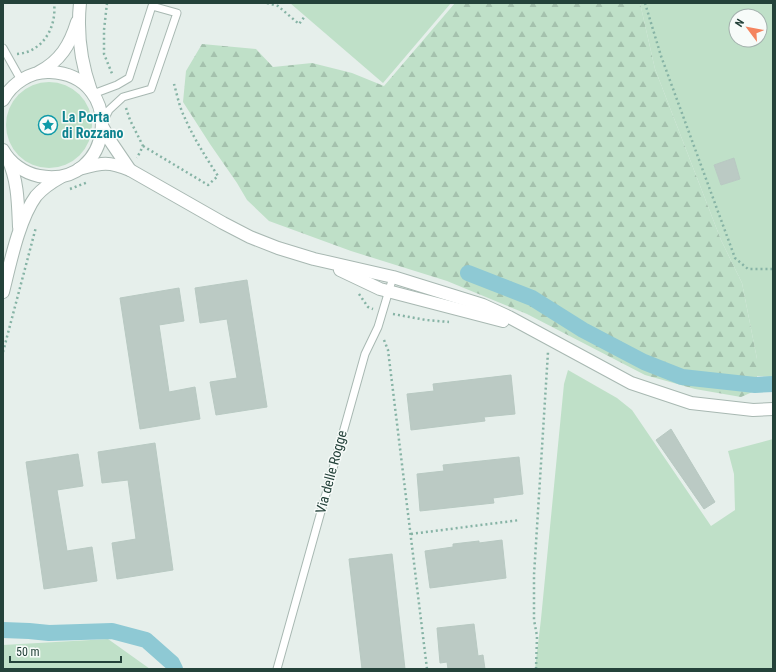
<svg xmlns="http://www.w3.org/2000/svg" width="776" height="672" font-family="'Roboto Condensed',sans-serif">
	<style>
		.green { fill: #bfe0c8; fill-rule: evenodd }
		.forest { fill: url(#forest-firs) }
		.lines { fill: none; stroke-linecap: round; stroke-linejoin: round }
		.canal { stroke: #8ec9d4; stroke-width: 16 }
		.building { fill: #bbcac4; stroke: #b8c9c2 }
		.service-casing { stroke: #a8b8b2; stroke-width: 9 }
		.tertiary-casing { stroke: #a8b8b2; stroke-width: 14 }
		.path { stroke: #86b3a5; stroke-width: 2.5; stroke-dasharray: 2 3; stroke-linecap: butt }
		.service { stroke: #fff; stroke-width: 7 }
		.tertiary { stroke: #fff; stroke-width: 12 }
		.labels { text-anchor: middle; dominant-baseline: central; stroke-width: 3; stroke-linejoin: round; paint-order: stroke }
		.culture-label { font-size: 14px; font-weight: bold; fill: #0d838f; stroke: #f7fbf9; text-anchor: start }
		.street-label { font-size: 14px; fill: #24423a; stroke: #f7fbf9 }
	</style>
	<defs>
		<pattern id="forest-firs" width="22" height="20" patternUnits="userSpaceOnUse"><rect width="22" height="20" fill="#bfe0c8"/><path d="M5 1l3.5 6h-7zM16 11l3.5 6h-7z" fill="#a4c1ad"/></pattern>
	</defs>
	<rect width="100%" height="100%" fill="#e6efeb"/>
	<g class="green">
		<polygon points="290,3 451,3 383,83"/>
		<path d="M640 3H773V377L757 376V359L742 283 721 240 655 69ZM736 16H760V40H736ZM733 159 740 179 721 185 714 165Z"/>
		<circle cx="49" cy="125" r="43"/>
		<polygon points="568,370 617,398 632,410 711,526 735,510 734,474 728,451 773,439 773,669 535,669 541,619 564,384"/>
		<polygon points="108,639 150,669 3,669 3,645"/>
	</g>
	<polygon class="forest" points="455,3 640,3 655,69 721,240 742,283 757,359 757,390 741,397 695,389 645,375 527,314 447,281 351,251 269,221 247,200 237,183 210,144 183,102 186,71 202,44 256,49 273,67 312,63 352,73 384,86"/>
	<g class="lines">
		<g class="canal">
			<polyline points="468,273 532,298 583,330 644,362 682,377 755,385 773,384"/>
			<polyline points="3,630 29,631 49,633 112,631 146,640 172,663 175,669"/>
		</g>
	</g>
	<g class="building">
		<polygon points="734,158 740,179 721,185 714,165"/>
		<polygon points="247,280 267,407 216,415 210,382 237,378 227,319 200,323 195,288"/>
		<polygon points="179,288 184,321 159,325 169,392 195,387 200,419 140,429 120,298"/>
		<polygon points="511,375 515,414 484,417 485,421 411,430 407,394 434,391 433,384"/>
		<polygon points="671,429 715,502 704,509 656,440"/>
		<polygon points="155,443 173,570 117,579 112,543 136,539 128,480 102,483 98,452"/>
		<polygon points="78,454 83,486 57,490 67,551 92,547 97,581 44,589 26,462"/>
		<polygon points="519,457 523,494 493,498 494,503 420,511 417,474 444,471 443,465"/>
		<polygon points="502,540 506,578 430,588 425,551 453,547 453,544 479,541 479,543"/>
		<polygon points="392,554 405,669 362,669 349,559"/>
		<polygon points="474,624 478,656 483,655 485,669 448,669 447,662 440,663 437,628"/>
	</g>
	<g class="lines">
		<defs>
			<g id="service">
				<polyline points="3,48 21,80"/>
				<polyline points="93,94 117,85 129,78 152,6 177,13 151,89 123,97 109,110 103,122"/>
				<polyline points="277,669 365,354 378,327 393,277"/>
			</g>
			<g id="tertiary">
				<path d="M80 3C77 32 81 63 91 91"/>
				<path d="M39 72C60 61 70 45 77 22"/>
				<path d="M3 100C12 83 31 71 50 72 127 75 114 190 39 176 24 173 10 163 3 150"/>
				<polyline points="102,126 111,142 130,170"/>
				<path d="M8 159C18 181 18 204 19 227"/>
				<path d="M79 169C102 163 108 161 130 170L223 223 250 237 278 248 314 259 393 277 483 305 509 317 631 383 691 403 753 410 773 409"/>
				<polyline points="340,270 380,289 503,321"/>
				<path d="M3 292C10 264 19 219 36 196 43 188 52 182 61 177"/>
			</g>
		</defs>
		<use href="#service" class="service-casing"/>
		<use href="#tertiary" class="tertiary-casing"/>
		<g class="path">
			<polyline points="107,3 104,30 104,54 113,76"/>
			<polyline points="267,3 278,6 299,24 305,16"/>
			<polyline points="645,3 661,56 735,258 748,269 773,269"/>
			<path d="M17 54C43 52 57 27 54 3"/>
			<polyline points="126,108 130,120 143,146 137,158"/>
			<path d="M143 146 208 185 218 176C205 156 193 137 184 116 179 106 177 94 174 84"/>
			<polyline points="70,189 88,182"/>
			<polyline points="359,294 368,307 373,309"/>
			<polyline points="393,314 426,320 449,322"/>
			<polyline points="384,340 388,350 427,669"/>
			<polyline points="3,352 36,227"/>
			<polyline points="411,534 520,520"/>
			<polyline points="536,669 537,636 534,620 534,575 548,352"/>
		</g>
		<use href="#service" class="service"/>
		<use href="#tertiary" class="tertiary"/>
	</g>
	<defs>
		<symbol id="sight-ring" viewBox="-11 -11 22 22"><circle r="9.5" fill="#f7fbf9" stroke="#0f9aa8" stroke-width="1.5"/><path d="M0-6L1.8-2.2L6-1.7L2.9 1.2L3.7 5.4L0 3.3L-3.7 5.4L-2.9 1.2L-6-1.7L-1.8-2.2Z" fill="#0f9aa8"/></symbol>
	</defs>
	<g fill-rule="evenodd">
		<use href="#sight-ring" x="37" y="114" width="22" height="22"/>
	</g>
	<g class="labels">
		<g class="culture-label">
			<text x="62" y="117">La Porta<tspan x="62" dy="16">di Rozzano</tspan></text>
		</g>
		<g class="street-label">
			<text transform="translate(331 472) rotate(-75)">Via delle Rogge</text>
		</g>
	</g>
	<rect width="776" height="672" fill="none" stroke="#24423a" stroke-width="8"/>
	<g transform="translate(748 28) rotate(302)"><circle r="19" fill="#f7fbf9" stroke="#a3b1ad"/>
	<path d="M0-3L7 15L0 10L-7 15Z" fill="#f4845f"/>
	<text y="-6" font-size="11" font-weight="bold" text-anchor="middle" fill="#24423a">N</text>
	</g>
	<path d="M10 656v6h111v-6" fill="none" stroke="#24423a" stroke-width="2"/>
	<text x="16" y="656" font-size="12" fill="#24423a" stroke="#f7fbf9" stroke-width="3" paint-order="stroke">50 m</text>
</svg>
